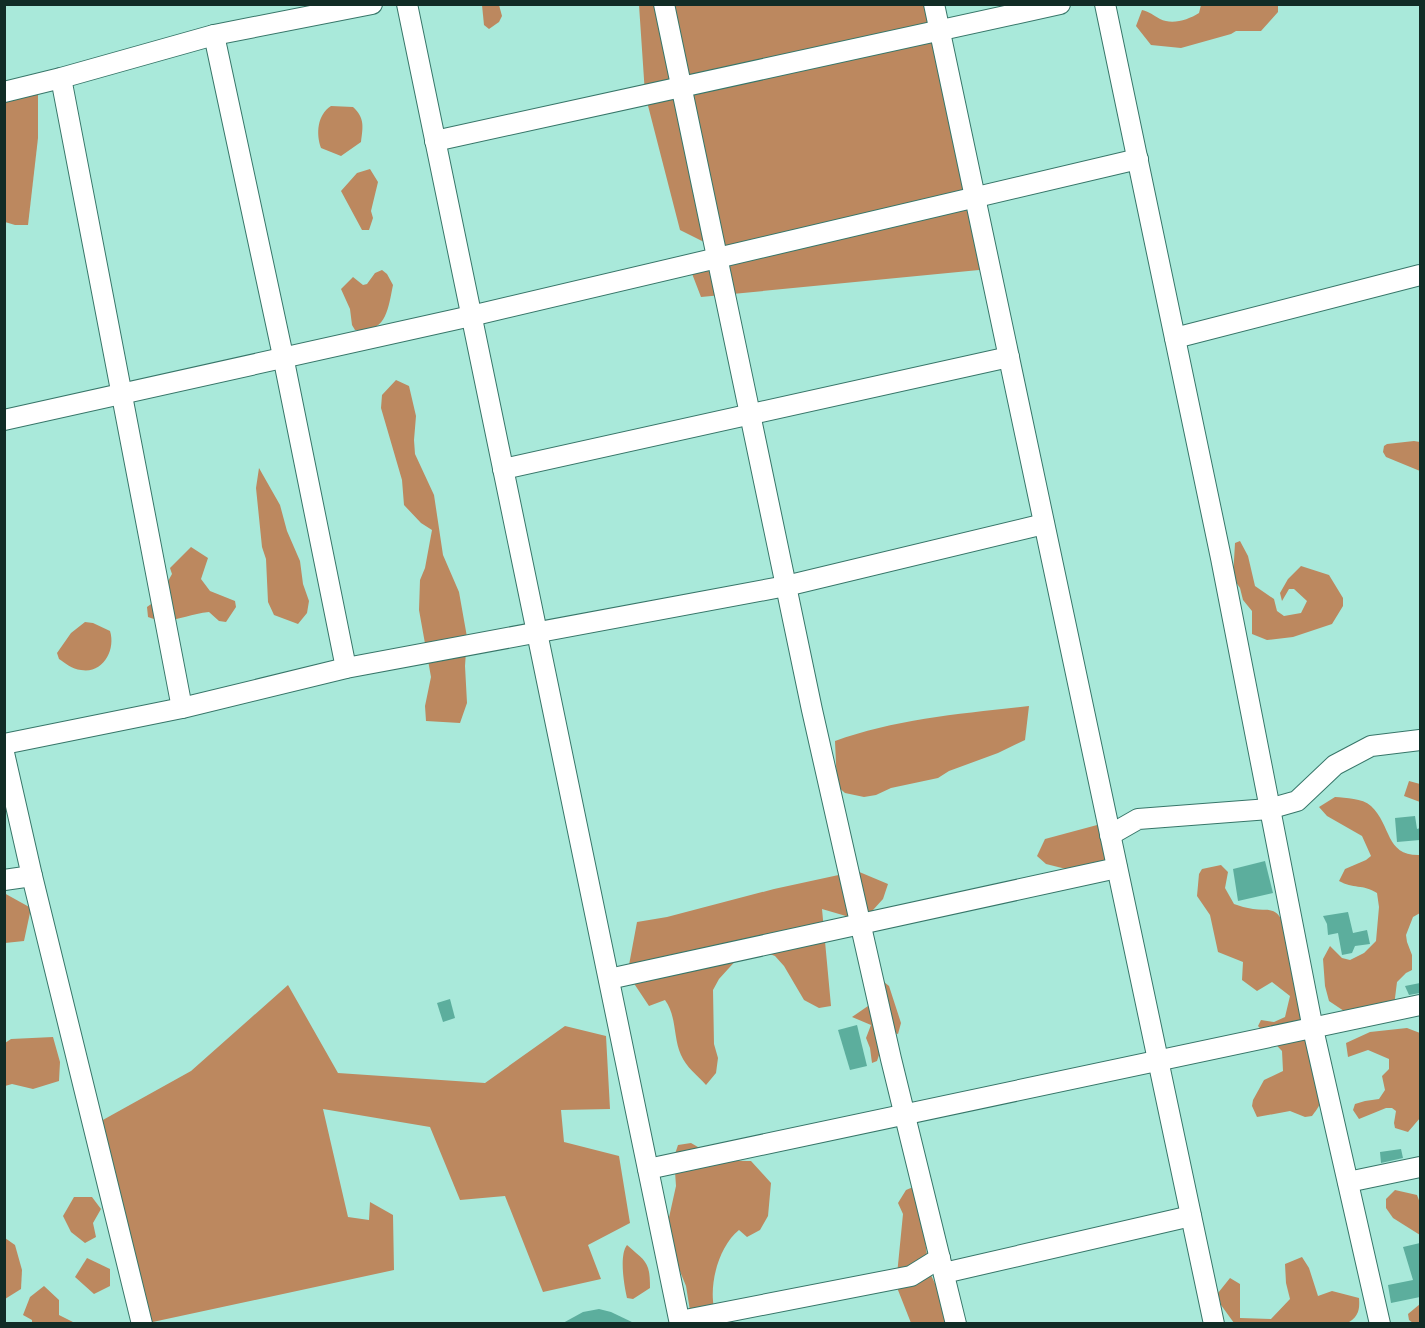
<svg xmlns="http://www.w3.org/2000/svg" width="1425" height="1328" font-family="'DM Sans',sans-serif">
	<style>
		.forest { fill: #bc885f }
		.building { fill: #5cae9d }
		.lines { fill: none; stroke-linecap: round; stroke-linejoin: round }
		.minor-casing { stroke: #377669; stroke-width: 22 }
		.minor { stroke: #fff; stroke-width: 20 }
	</style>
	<rect width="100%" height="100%" fill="#a9e9da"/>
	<g class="forest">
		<polygon points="482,5 499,5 502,16 499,22 489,29 484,25"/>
		<polygon points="639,5 926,5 992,243 979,270 701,297 691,271 707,258 706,243 680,230 645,94"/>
		<path d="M1201 5H1278V12L1261 31H1236L1231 34 1181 48 1151 45 1136 26 1142 10C1150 12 1153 15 1160 19 1172 25 1188 20 1199 13Z"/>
		<polygon points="4,90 38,92 38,138 28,225 15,225 5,222"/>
		<path d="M331 106 353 107C365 118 363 127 361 142L341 156 321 148C316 134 317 115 331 106Z"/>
		<polygon points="370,169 378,182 371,211 373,218 369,230 362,230 341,191 357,173"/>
		<path d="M382 270 387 274 393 285C388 310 386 334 355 330L352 325 350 309 341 289 353 277 363 285 367 284 375 273Z"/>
		<polygon points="396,380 409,386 416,416 414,440 415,454 434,495 443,555 459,592 467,637 465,666 467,703 460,723 426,721 425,706 431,677 419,610 420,580 425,568 432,530 421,523 404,505 402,480 381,408 382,395"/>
		<polygon points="1414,441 1420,442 1420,471 1386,457 1383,452 1384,446 1387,444"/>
		<polygon points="259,468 280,505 287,531 300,561 303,584 309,601 307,613 298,624 274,615 268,602 266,559 262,547 256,488"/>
		<polygon points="1240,541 1248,556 1255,586 1274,599 1277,611 1284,616 1301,613 1307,601 1294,589 1289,589 1282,601 1280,593 1288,579 1301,566 1329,575 1343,598 1343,606 1332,624 1293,637 1267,640 1252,634 1252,611 1243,600 1240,588 1233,578 1235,543"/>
		<path d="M191 547 208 558 201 579 210 591 235 601 236 607 226 622 219 621 209 612C186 614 170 626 148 617L147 607 158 599 172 574 170 568Z"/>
		<path d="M85 622 93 623 110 631C116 650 103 674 81 670 72 669 65 663 59 659L57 653 71 633Z"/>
		<path d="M1029 706 1025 740 998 753 949 771 938 778 891 788 876 795 864 797 845 793 837 786 835 741C895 719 965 713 1029 706Z"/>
		<polygon points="1409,781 1420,784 1420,802 1404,796"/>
		<path d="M1335 797C1346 798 1362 798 1371 806 1392 826 1385 856 1420 855V913L1413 917 1406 935 1407 942 1412 955V970L1406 973 1397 982 1394 1006 1344 1011 1329 1001 1325 986 1323 959 1330 946 1342 958 1350 960 1364 953 1376 941 1379 907 1377 893C1363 884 1353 889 1339 881L1345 869 1366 860 1371 856 1362 836 1327 816 1319 807Z"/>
		<polygon points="1112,821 1121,862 1082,873 1046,864 1037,856 1045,839"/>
		<path d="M1221 865 1228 872 1225 888 1234 904C1240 906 1246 908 1253 909 1265 911 1276 906 1282 921L1312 1045 1311 1066C1316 1074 1322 1093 1320 1103 1319 1107 1315 1112 1312 1116L1305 1117 1290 1111 1257 1117 1252 1106 1253 1100 1264 1080 1283 1071 1282 1051 1258 1026 1261 1020 1274 1022 1285 1017 1290 996 1272 982 1257 991 1242 980 1243 962 1218 952 1210 915 1197 896 1199 874 1202 869Z"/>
		<path d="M857 871 888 884 883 899 863 921 822 909 831 1006 819 1008 804 1000 784 966 775 956 749 946 719 979 713 990 714 1044 718 1058 716 1073 706 1085C697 1075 686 1067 681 1055 673 1037 677 1017 665 1000L649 1006 631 979 629 965 637 922 667 917 774 889Z"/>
		<polygon points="4,893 31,908 24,941 5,943"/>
		<polygon points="870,981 884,982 889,986 901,1023 898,1034 894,1033 884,1040 877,1061 872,1063 870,1048 866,1038 871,1025 852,1017 868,1006 868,987"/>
		<polygon points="288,985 338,1073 485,1083 565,1026 606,1036 610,1109 561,1110 564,1142 619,1156 630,1223 588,1245 601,1279 543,1292 505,1196 460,1200 430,1127 323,1109 348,1217 369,1220 370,1202 393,1215 394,1270 148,1323 101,1121 191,1071"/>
		<polygon points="1407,1028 1420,1033 1420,1118 1408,1132 1395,1128 1394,1123 1396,1111 1392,1108 1386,1108 1359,1119 1353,1110 1355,1104 1365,1101 1379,1099 1385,1090 1382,1076 1389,1069 1389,1059 1368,1050 1348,1057 1346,1043 1370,1032"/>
		<polygon points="53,1037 60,1062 59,1081 33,1089 12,1084 5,1086 5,1043 11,1039"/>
		<path d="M691 1143C711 1155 728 1162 751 1161L771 1183 768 1216 760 1230 747 1237 739 1230C719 1246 709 1283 714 1308L692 1323 686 1286 677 1264 668 1222 676 1186 674 1157 678 1145Z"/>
		<polygon points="918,1185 929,1271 954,1323 911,1323 896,1285 903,1214 898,1203 906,1190"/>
		<polygon points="1395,1190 1417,1195 1420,1203 1420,1235 1393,1218 1386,1208 1386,1199"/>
		<polygon points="74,1197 92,1197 101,1209 93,1223 96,1237 85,1243 71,1232 63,1216"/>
		<polygon points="5,1238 15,1245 22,1270 21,1289 5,1299"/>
		<path d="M627 1245C646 1262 650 1261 650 1288L633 1299 627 1298C624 1285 619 1255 627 1245Z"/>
		<path d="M1302 1257 1309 1268 1318 1296 1332 1291 1359 1298C1360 1311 1358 1317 1346 1324L1234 1323 1221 1305 1218 1293 1230 1278 1240 1284V1318L1271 1319 1290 1299 1286 1283 1285 1264Z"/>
		<polygon points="87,1258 110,1269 110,1286 94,1294 75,1277"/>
		<polygon points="44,1286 59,1300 59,1315 73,1322 71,1323 32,1323 32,1320 23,1315 30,1297"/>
		<polygon points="1420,1304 1420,1323 1413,1323 1409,1320 1408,1314"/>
	</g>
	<g class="building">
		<polygon points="1415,816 1417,829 1420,828 1420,840 1397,842 1395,818"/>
		<polygon points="1265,861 1273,893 1238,901 1233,869"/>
		<polygon points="1348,912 1353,933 1367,930 1370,944 1355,946 1352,953 1342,955 1338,933 1328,935 1327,924 1323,916"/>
		<polygon points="1420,983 1420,993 1409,995 1405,986"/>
		<polygon points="450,999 455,1018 443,1022 437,1003"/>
		<polygon points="857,1025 867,1066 850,1070 838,1030"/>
		<polygon points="1401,1149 1403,1158 1381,1163 1380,1152"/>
		<polygon points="1420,1243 1420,1297 1391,1303 1388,1285 1413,1280 1403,1247"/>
		<polygon points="599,1309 611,1312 634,1323 563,1323 583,1312"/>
	</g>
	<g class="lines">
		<defs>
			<g id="minor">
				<polyline points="407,4 680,1324"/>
				<polyline points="664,4 812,710 891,1059 956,1324"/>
				<polyline points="934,4 1214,1324"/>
				<polyline points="1105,4 1221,558 1313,1029 1380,1324"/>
				<polyline points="214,35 283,356 346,668"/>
				<polyline points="61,78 182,708"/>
				<polyline points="4,92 61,78 214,35 372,4"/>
				<polyline points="435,141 1060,4"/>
				<polyline points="1175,338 1420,275"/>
				<polyline points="4,420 471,316 1138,159"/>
				<polyline points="503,469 1009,357"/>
				<polyline points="4,744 182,708 346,668 786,586 1044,524"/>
				<polyline points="4,753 32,876 142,1324"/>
				<polyline points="1110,835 1138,819 1269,809 1297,801 1335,765 1371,746 1420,740"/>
				<polyline points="4,880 32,876"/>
				<polyline points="609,979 1117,868"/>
				<polyline points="648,1169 1420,1005"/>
				<polyline points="1348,1182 1420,1167"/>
				<polyline points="944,1273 1191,1216"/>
				<polyline points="680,1321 911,1276 940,1258"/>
			</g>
		</defs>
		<use href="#minor" class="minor-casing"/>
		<use href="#minor" class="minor"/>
	</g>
	<rect width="1425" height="1328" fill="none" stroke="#112c26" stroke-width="12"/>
</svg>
